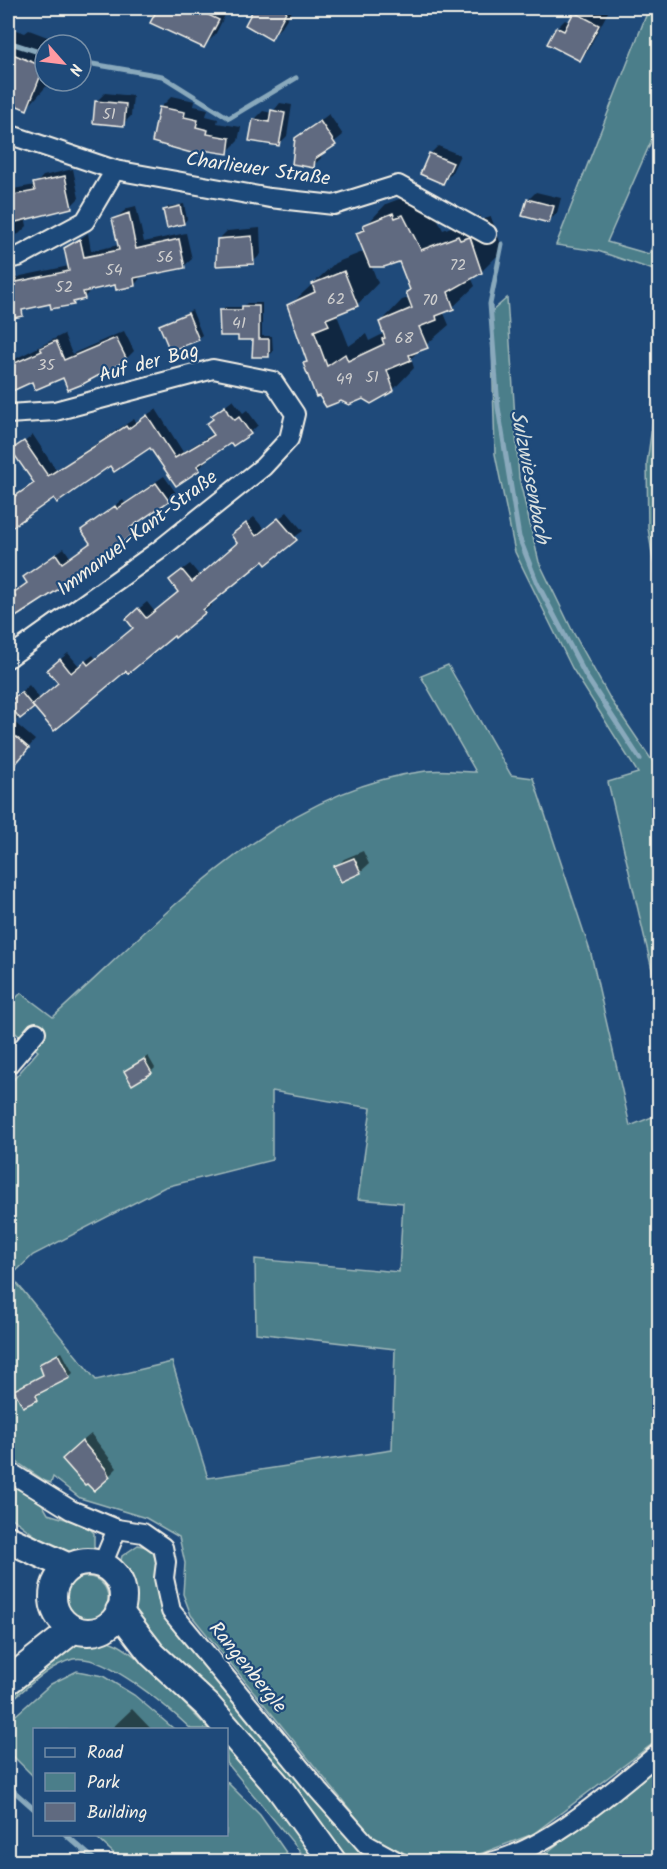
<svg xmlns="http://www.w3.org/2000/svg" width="667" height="1869" font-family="Kalam,sans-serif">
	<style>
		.green { fill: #4b7e8a; stroke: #a0b8b9; stroke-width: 1.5; fill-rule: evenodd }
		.shadow { fill: #0007; fill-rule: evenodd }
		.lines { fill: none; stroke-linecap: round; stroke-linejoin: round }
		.stream { stroke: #89a9bc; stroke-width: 5 }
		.building { fill: #606a80; stroke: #f4f1e8; stroke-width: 1.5 }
		.street-casing { stroke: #f4f1e8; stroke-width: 22 }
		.secondary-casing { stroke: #f4f1e8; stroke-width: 30 }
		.street { stroke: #1f4a7a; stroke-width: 18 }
		.secondary { stroke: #1f4a7a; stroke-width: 26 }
		.labels { text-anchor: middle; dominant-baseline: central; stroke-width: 4.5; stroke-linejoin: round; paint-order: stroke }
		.number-label { font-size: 16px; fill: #cfcfce }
		.street-label { font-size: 20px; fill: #f4f1e8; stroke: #1f4a7a }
		.water-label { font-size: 21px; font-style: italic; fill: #d9dfdd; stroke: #1f4a7a }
	</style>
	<rect width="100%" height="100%" fill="#1f4a7a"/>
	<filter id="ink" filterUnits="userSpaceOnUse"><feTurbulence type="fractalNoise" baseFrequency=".0167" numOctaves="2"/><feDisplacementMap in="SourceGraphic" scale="12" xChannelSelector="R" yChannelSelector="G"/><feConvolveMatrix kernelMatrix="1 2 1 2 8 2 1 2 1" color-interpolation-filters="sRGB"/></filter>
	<g filter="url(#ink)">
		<g class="green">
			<polygon points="649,8 659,8 659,123 607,242 649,254 659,230 659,272 598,251 556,245"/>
			<polygon points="507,298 519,478 539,562 573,632 611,700 653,762 659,757 659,999 608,782 638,773 572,668 515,552 495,454 491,312"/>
			<polygon points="659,376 659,597 648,528 647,463"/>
			<path d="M448 665 511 775 533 778 591 954 630 1126 659 1114V1739L533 1834 480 1854 422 1861 374 1839 191 1615 183 1594 185 1563 179 1537 146 1518 80 1498 53 1477 51 1483 45 1481 8 1456V1086L38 1051 8 1027V1006L21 993 53 1017C160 921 276 789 426 771 442 769 460 772 476 772L421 676ZM272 1091 371 1108 358 1199 403 1203 399 1272 255 1259 256 1333 395 1349 392 1450 208 1478 172 1362 96 1380 11 1276 33 1255 165 1187 272 1160Z"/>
			<path d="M8 1480 41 1502 48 1514 86 1525 94 1533V1548C71 1571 29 1530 8 1515Z"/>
			<path d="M138 1545 150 1548C164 1567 153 1594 168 1619L367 1861H348L231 1714 156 1639 131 1606 129 1582 120 1564 122 1556Z"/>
			<circle cx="87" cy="1598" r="21"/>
			<path d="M74 1638C89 1640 102 1637 116 1644 141 1655 187 1708 209 1729H191C170 1709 104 1652 73 1659 48 1666 28 1687 8 1703V1695L66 1642Z"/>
			<polygon points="77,1671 103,1676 134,1695 174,1729 34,1730 34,1777 8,1751 8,1722 51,1684"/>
			<polygon points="226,1747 280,1805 324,1861 308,1861 227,1763"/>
			<polygon points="659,1764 659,1861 536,1861"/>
			<polygon points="227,1782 260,1815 292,1861 122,1861 94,1835 226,1834"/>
		</g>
		<g class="shadow">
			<polygon points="95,8 113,8 107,14"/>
			<polygon points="139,8 225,8 228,9 215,35 204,46"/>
			<polygon points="256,8 294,8 282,26 271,38 247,25"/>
			<polygon points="580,8 591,10 591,8 610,8 587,52 580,59 557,28 565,20 570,23"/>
			<polygon points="8,27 25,33 29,30 66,44 45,45 45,81 51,81 27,108 8,102"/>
			<polygon points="105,93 133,96 131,116 123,124 96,102"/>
			<polygon points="172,96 195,101 194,106 208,109 206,116 218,119 217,123 241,127 238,141 227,152 207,149 201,155 160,108"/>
			<polygon points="280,103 292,105 287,136 279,144 254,120 263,111 272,113"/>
			<polygon points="329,114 343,135 322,152 321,158 313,166 296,139"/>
			<polygon points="438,146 460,155 451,174 443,182 430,154"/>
			<polygon points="73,169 79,198 71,206 30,217 26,221 27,226 19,234 8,237 8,190 35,185 43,176"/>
			<polygon points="536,192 561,198 557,213 549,221 528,200"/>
			<path d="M415 193 425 194 443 230 480 216 481 220 491 217 503 250 481 272 471 277 475 286 453 307 443 311 449 325 411 358 414 368 393 390 305 364 308 360 289 306 335 263 365 251 358 234 386 204ZM400 260 411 289 407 292 409 298 402 300 381 322 385 333 369 341 366 334 349 346 337 315 357 305 378 283 371 265Z"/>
			<polygon points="184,204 187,219 184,223 165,211 168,207"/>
			<polygon points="136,206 144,242 186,233 192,259 184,266 142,275 135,285 116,283 91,289 84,298 8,312 8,283 21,276 69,266 66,249 88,233 91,251 119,245 113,220 128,208"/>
			<polygon points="260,228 261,254 253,262 218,240 227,231"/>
			<polygon points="247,303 262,303 262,336 272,336 273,352 269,355 254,339 240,335 221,311 225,307 243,307"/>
			<polygon points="192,310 202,335 198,338 161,325"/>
			<polygon points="124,331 134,351 126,359 64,376 33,380 10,390 8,342 15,359 64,334 72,354"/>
			<polygon points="233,400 243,413 247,410 258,425 250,433 231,441 205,459 206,461 199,469 176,484 150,446 54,496 8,528 8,492 10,491 14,496 34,482 13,451 33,435 56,470 134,419 136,422 156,409 183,452 214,433 213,416"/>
			<polygon points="164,476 176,493 168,500 138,521 141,525 133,533 73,579 22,610 8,625 8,592 11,593 28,582 25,577 32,570 64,548 70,557 91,542 83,530 90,523 123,500 125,503"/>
			<polygon points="287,512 303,531 263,559 210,602 212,605 204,612 175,636 174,634 126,669 34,705 14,722 35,740 8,771 8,703 29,685 40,699 59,682 56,663 68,653 79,666 93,655 96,659 135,628 135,612 147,602 155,612 180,591 178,573 190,564 200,576 239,542 240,528 254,517 265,530"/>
			<polygon points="363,851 369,864 360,872 336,867 344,859"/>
			<polygon points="148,1056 155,1068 151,1072 126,1071"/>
			<polygon points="62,1352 73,1373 69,1377 40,1393 37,1398 16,1390 44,1374 40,1364"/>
			<polygon points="8,1370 12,1373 8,1380"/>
			<polygon points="91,1434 117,1468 109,1476 72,1450"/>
			<polygon points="132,1709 152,1730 110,1730"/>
		</g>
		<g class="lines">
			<g class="stream">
				<polyline points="8,42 45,54"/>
				<polyline points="81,62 162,76 229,118 296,78"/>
				<polyline points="502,244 490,304 498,407 519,537 537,583 586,676 640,759"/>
				<polyline points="8,1786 34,1809"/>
				<polyline points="65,1834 97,1862"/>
			</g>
		</g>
		<g class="building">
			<polygon points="158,8 194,8 219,20 204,48 150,23"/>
			<polygon points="254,8 288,8 271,40 245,25"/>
			<polygon points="574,12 599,25 580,61 547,44 556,27 564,31"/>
			<polygon points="8,52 44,67 27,110 8,102"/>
			<polygon points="95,101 126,104 124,126 93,123"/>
			<polygon points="159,107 185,112 184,117 198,120 196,127 208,130 207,134 230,138 228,154 203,150 202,156 152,142"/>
			<polygon points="271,110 285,113 279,146 249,141 253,119 269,122"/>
			<polygon points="320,121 336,145 315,159 314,168 292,164 295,138"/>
			<polygon points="429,153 453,163 443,184 420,174"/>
			<polygon points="65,176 72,208 8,224 8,196 35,191 33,183"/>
			<polygon points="527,199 554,206 549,223 522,216"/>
			<polygon points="180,206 184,224 167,228 163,210"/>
			<polygon points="129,213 136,249 179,239 185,268 134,278 135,286 116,290 115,285 83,292 85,299 73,302 74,305 51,309 50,304 22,310 23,316 8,319 8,273 15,273 16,282 69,271 64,248 80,239 84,257 119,250 112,219"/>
			<polygon points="393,213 395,218 403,215 421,250 458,236 460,240 470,237 482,273 448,292 454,309 436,316 437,320 419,327 428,348 409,355 411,360 387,370 394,391 371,404 363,399 349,405 341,401 326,407 319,396 316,397 303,363 307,362 287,305 315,292 312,284 344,271 358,306 326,319 329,325 314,331 327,366 345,354 348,361 384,344 382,339 385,338 379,322 412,308 406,292 410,290 399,262 384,267 370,267 356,233 365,230 363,225"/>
			<polygon points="252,236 254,264 216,266 217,239"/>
			<polygon points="242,306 259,306 259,339 269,339 269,357 252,357 253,340 238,340 238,336 220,336 219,310 242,310"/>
			<polygon points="188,313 199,340 170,351 159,325"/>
			<polygon points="116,338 127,360 83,384 68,390 63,378 35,390 32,382 8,393 8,366 42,351 40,348 56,341 64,360"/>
			<polygon points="225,406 228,413 235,420 239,417 251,434 233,446 231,443 219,451 197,466 200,470 176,486 150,448 114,472 110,466 57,503 54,498 8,530 8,501 34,483 11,450 24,441 48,476 126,426 128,429 147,415 175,458 214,435 206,424 213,419 211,416"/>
			<polygon points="156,483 169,501 130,528 134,534 72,578 73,580 8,622 8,604 16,598 13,593 27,583 23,577 56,554 62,563 90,543 81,530 115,506 117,509"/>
			<polygon points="278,518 297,540 266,565 263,561 203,610 205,613 175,638 174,636 128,674 126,671 54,731 32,705 58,683 47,670 60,659 71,673 85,661 88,665 133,628 126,619 138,608 146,618 178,592 169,580 182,570 192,582 237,543 231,535 246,523 256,536"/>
			<polygon points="21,692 34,708 20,719 8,703"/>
			<polygon points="8,730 29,748 8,773"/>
			<polygon points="354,858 361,873 341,882 334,866"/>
			<polygon points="144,1059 152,1073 132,1085 124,1071"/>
			<polygon points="58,1354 70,1378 36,1395 38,1400 23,1407 14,1390 43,1375 39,1364"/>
			<polygon points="82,1441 105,1468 110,1477 94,1491 87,1484 85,1485 62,1459"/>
		</g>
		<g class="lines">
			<defs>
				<g id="street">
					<polyline points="8,134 115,170 270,198 334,205 398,185 487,234"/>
					<polyline points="8,259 18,257 85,221 115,170"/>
					<polyline points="8,414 55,411 213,369 273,381 295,414 289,439 263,467 158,551 8,658"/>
					<polyline points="8,1065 36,1032"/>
					<polyline points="8,1471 71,1510 117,1529 143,1533 163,1547 166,1562 164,1578 171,1611 319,1791 367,1845 398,1862"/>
					<polyline points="102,1565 117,1529"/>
					<path d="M490 1862C549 1849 613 1790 660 1752"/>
				</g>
				<g id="secondary">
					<polyline points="8,1539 69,1567"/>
					<circle cx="88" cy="1597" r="35"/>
					<polyline points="119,1611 152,1654 208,1706 280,1789 333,1862"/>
					<polyline points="8,1681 74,1629"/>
				</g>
			</defs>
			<use href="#street" class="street-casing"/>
			<use href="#secondary" class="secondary-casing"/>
			<use href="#street" class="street"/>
			<use href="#secondary" class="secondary"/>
		</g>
	</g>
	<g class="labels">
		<g class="number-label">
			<text x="109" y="114">51</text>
			<text x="165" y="257">56</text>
			<text x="458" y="265">72</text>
			<text x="114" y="270">54</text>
			<text x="64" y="287">52</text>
			<text x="336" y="299">62</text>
			<text x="430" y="300">70</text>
			<text x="239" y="323">41</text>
			<text x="404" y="338">68</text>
			<text x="46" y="365">35</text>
			<text x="372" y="377">51</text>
			<text x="344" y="379">49</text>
		</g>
		<g class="street-label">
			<text transform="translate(258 170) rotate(8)">Charlieuer Straße</text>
			<text transform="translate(149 364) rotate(-15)">Auf der Bag</text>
			<text transform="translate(138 534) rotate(-37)">Immanuel-Kant-Straße</text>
			<text transform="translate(247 1668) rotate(51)">Rangenbergle</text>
		</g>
		<g class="water-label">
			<text transform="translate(529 477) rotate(79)">Sulzwiesenbach</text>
		</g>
	</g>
	<rect width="667" height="1869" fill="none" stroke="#1f4a7a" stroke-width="30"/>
	<rect x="15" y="15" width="637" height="1839" fill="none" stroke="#f4f1e8" stroke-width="2" filter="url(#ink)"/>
	<rect x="33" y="1728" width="195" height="108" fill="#1f4a7a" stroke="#748da6" stroke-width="1.5"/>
	<rect x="45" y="1748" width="30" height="9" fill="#1f4a7a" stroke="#748da6" stroke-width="1.5"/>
	<text x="87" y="1758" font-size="18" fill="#f4f1e8">Road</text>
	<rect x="45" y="1773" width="30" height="18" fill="#4b7e8a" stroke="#748da6" stroke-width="1.5"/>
	<text x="87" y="1788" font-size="18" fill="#f4f1e8">Park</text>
	<rect x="45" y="1803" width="30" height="18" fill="#606a80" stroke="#748da6" stroke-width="1.5"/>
	<text x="87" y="1818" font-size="18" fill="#f4f1e8">Building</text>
	<g transform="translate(63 63) rotate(118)"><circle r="28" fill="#1f4a7a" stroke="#748da6" stroke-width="1.5"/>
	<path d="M0-4.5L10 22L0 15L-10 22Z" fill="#ff9aa2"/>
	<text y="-9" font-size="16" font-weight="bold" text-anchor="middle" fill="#f4f1e8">N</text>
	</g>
</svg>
